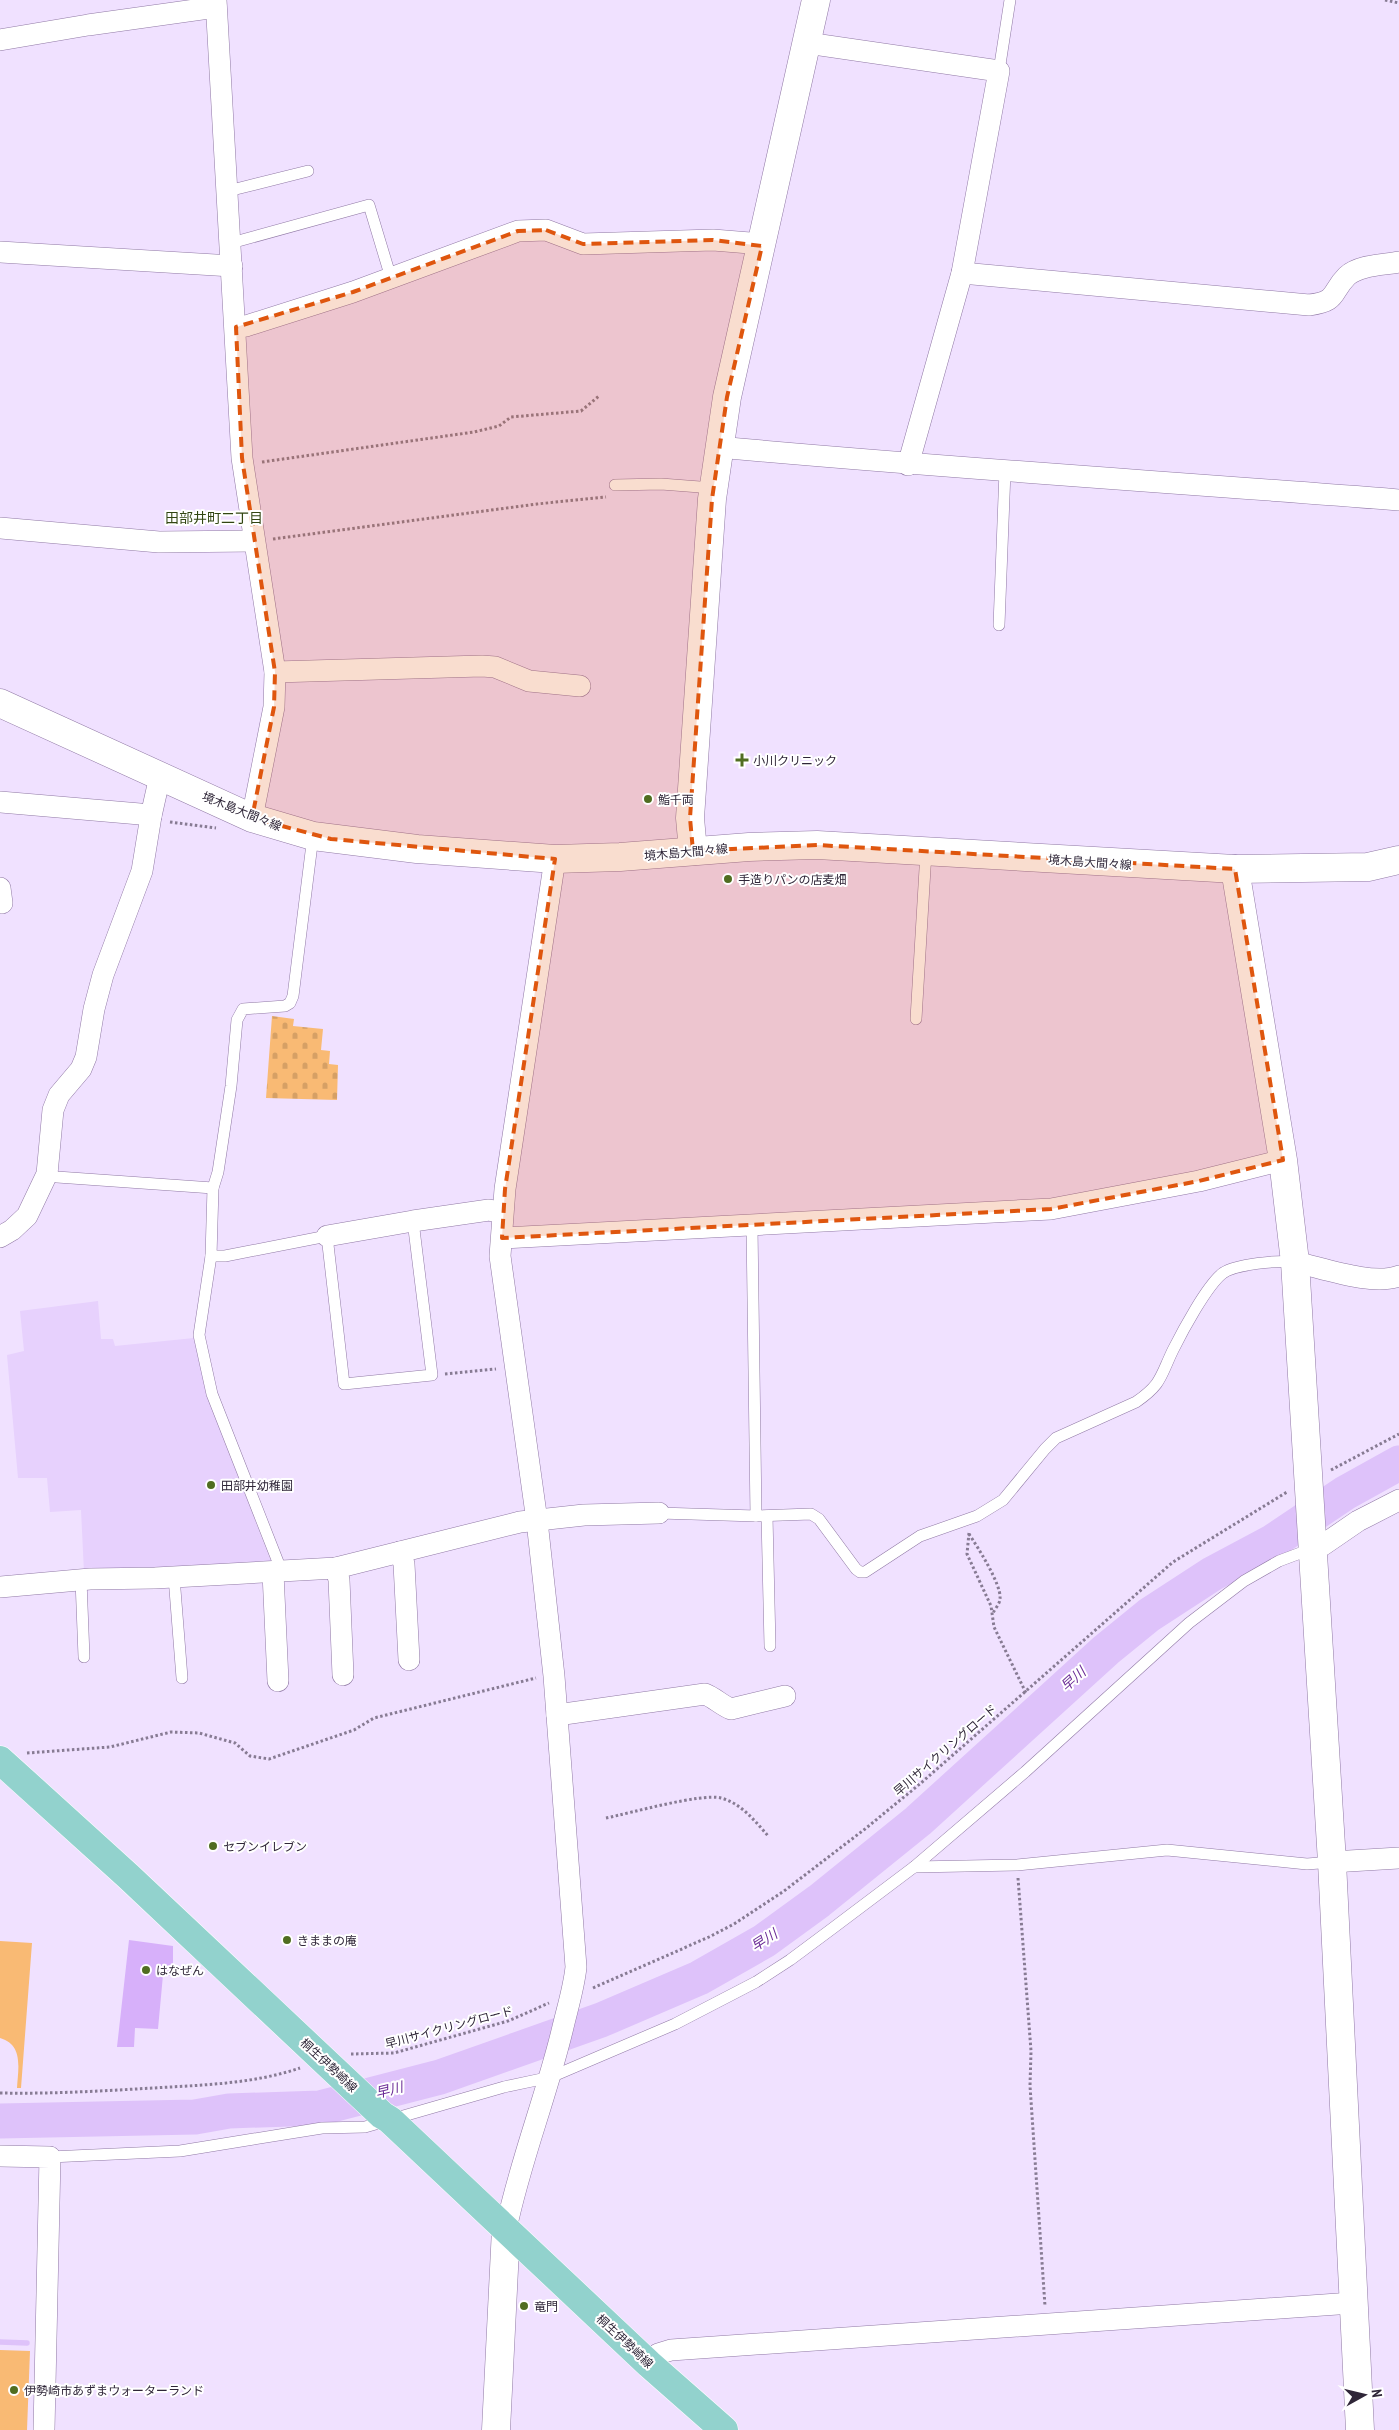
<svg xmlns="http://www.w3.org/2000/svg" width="1399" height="2430" font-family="'PT Sans Narrow','Noto Sans JP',sans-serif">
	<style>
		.built { fill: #e7d1fd }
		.green { fill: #f9ba74 }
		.cemetery { fill: url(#cemetery-stones) }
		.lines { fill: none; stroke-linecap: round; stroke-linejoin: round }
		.stream { stroke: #dec2fa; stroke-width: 5.5 }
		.river { stroke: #dec2fa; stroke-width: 35 }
		.building { fill: #d7b0fa }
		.service-casing { stroke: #9079a5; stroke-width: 12 }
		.minor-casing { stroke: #9079a5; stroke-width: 22 }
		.tertiary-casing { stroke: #9079a5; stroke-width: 29 }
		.secondary-casing { stroke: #9079a5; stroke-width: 29 }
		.primary-casing { stroke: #fff; stroke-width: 29 }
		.path { stroke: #877b93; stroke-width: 3; stroke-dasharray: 2.5 2.5; stroke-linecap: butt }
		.service { stroke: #fff; stroke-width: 11 }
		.minor { stroke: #fff; stroke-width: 21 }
		.tertiary { stroke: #fff; stroke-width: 28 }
		.secondary { stroke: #fff; stroke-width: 28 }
		.primary { stroke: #92d2cd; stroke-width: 28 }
		.marked { fill: #df560e; fill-opacity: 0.2; stroke: #df560e; stroke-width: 4; stroke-dasharray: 10 6; stroke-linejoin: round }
		.poi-dot { fill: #506d21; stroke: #fff; stroke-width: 2 }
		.labels { text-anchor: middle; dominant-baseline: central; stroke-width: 4; stroke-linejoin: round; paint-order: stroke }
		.poi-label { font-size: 12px; fill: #2f2638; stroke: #fff; text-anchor: start }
		.street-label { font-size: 12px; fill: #2f2638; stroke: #fff }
		.neighbourhood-label { font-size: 14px; fill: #324612; stroke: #fff }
		.water-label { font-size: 14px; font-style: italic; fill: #6b2c96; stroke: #fff }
	</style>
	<defs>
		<pattern id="cemetery-stones" width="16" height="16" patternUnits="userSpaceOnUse" patternTransform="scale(1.25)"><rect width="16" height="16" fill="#f9ba74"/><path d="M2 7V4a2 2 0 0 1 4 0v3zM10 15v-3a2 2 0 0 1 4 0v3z" fill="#d6a065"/></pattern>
	</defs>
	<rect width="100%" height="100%" fill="#f0e1ff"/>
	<polygon class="built" points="98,1301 101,1339 113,1339 115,1346 194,1338 207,1396 272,1564 84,1572 81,1510 50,1512 47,1478 18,1478 7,1355 24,1351 20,1311"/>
	<g class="green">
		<path d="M0 1941 32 1943 21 2088H17C18 2069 24 2045 0 2038Z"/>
		<polygon points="0,2350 30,2351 27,2430 0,2430"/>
	</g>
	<polygon class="cemetery" points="272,1016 294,1019 293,1026 323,1029 321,1050 330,1051 329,1064 338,1065 337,1100 266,1098"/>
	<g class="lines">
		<polyline class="stream" points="0,2342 27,2343"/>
		<polyline class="river" points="0,2121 195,2117 229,2111 320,2108 440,2077 601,2020 699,1978 764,1941 819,1901 918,1821 1106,1650 1149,1615 1212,1574 1272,1542 1345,1493 1399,1463"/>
	</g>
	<polygon class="building" points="129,1940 173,1946 173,1976 163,1975 158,2029 135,2028 134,2047 117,2047"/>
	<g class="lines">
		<defs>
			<g id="service">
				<polyline points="999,71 1010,0"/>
				<polyline points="228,191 308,171"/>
				<polyline points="231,243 369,205 391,278"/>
				<polyline points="615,485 661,484 713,488"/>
				<polyline points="999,625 1005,471"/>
				<polyline points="916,1019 926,852"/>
				<polyline points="47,1174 57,1177 213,1188"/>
				<polyline points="752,1226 756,1516"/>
				<polyline points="211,1256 225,1256 327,1236 344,1384 432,1375 413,1221"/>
				<path d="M659 1513 756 1516 811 1514 819 1519 856 1569 860 1572H865L920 1536 977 1516 1003 1500 1045 1449 1056 1438 1136 1402C1162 1384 1160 1377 1173 1350 1182 1332 1207 1285 1223 1273 1236 1264 1279 1260 1295 1262"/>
				<polyline points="767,1516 770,1646"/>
				<polyline points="278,1572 278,1562 212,1394 199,1335 211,1256 213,1188 218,1172 231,1086 237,1020 243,1009 285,1006 290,1003 293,996 313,836"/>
				<polyline points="174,1577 182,1678"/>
				<polyline points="81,1580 84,1657"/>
				<polyline points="914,1867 1017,1865 1167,1850 1307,1864 1332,1862"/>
				<polyline points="50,2157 180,2151 322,2128 365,2127 504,2087 551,2077 675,2024 756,1982 790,1960 833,1928 914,1867 1025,1772 1189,1623 1244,1581 1279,1561 1311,1549"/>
			</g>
			<g id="minor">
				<polyline points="216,0 242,458 275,672 274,707 252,818"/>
				<polyline points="0,40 88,25 216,7"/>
				<polyline points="807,43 999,71 962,273 908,465"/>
				<polyline points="0,252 232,266"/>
				<path d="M962 273 1309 305C1339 301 1330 293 1347 276 1359 265 1383 265 1399 262"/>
				<polyline points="236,327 246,326 353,292 518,231 546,230 583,244 713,240 750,243 762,246"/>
				<path d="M718 447C945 468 1172 482 1399 500"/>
				<polyline points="0,528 159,542 254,541"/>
				<polyline points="275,672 482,666 495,667 529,681 580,686"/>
				<polyline points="0,802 140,814 151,816"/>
				<polyline points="0,888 2,903"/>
				<polyline points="327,1236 413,1221 489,1210 502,1213"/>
				<polyline points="0,1237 12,1230 27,1216 47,1174 53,1110 59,1095 81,1069 86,1057 94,1009 103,975 142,871 151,816 160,776"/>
				<polyline points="502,1238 1051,1209 1199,1181 1283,1160"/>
				<path d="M1295 1262C1323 1268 1372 1286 1399 1276"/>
				<polyline points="1311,1549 1323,1545 1358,1521 1399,1500"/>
				<polyline points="400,1552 404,1564 409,1660"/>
				<polyline points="336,1568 339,1580 343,1675"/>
				<polyline points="273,1573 278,1681"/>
				<polyline points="0,1587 90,1579 155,1578 336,1568 520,1522 584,1515 659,1513"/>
				<path d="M557 1715 705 1694C715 1698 721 1705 731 1709L785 1696"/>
				<polyline points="1332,1862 1399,1858"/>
				<polyline points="0,2156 50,2157 44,2430"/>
				<path d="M506 2229C520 2161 547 2095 563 2027 568 2006 574 1987 576 1967L554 1676 537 1521 500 1256 505 1189 555 859"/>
				<polyline points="649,2364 658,2354 671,2350 1352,2303"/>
			</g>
			<g id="tertiary">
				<polyline points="693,851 690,818 712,499 727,397 816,0"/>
				<polyline points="1235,869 1283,1160 1295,1262 1332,1862 1360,2430"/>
				<polyline points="496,2430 506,2229"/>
			</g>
			<polyline id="secondary" points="0,703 252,818 313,836 417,849 555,859 620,857 749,847 817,845 1235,869 1368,867 1399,860"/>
			<polyline id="primary" points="0,1760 128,1876 382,2115 390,2120 649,2364 724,2430"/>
		</defs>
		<use href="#service" class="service-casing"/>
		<use href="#minor" class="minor-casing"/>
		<use href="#tertiary" class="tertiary-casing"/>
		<use href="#secondary" class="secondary-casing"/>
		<use href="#primary" class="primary-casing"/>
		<g class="path">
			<polyline points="1385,0 1399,3"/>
			<polyline points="262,462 474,432 499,426 511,417 581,411 599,396"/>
			<polyline points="273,539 537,504 606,497"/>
			<polyline points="170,822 216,828"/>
			<polyline points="445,1374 496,1369"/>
			<polyline points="1331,1470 1399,1434"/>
			<polyline points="969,1533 967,1554 991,1606 994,1627 1026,1693"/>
			<path d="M969 1534C977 1546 1002 1585 1000 1599 1000 1603 995 1609 993 1613"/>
			<polyline points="27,1753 110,1747 171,1732 199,1733 235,1743 250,1756 269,1759 354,1730 374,1718 536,1678"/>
			<path d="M606 1818C631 1813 701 1793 721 1798 741 1803 756 1822 769 1837"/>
			<polyline points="1018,1878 1031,2051 1030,2086 1045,2306"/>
			<polyline points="593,1988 709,1937 734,1924 784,1891 865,1829 921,1783 1173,1562 1287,1492"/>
			<polyline points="351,2054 394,2053 508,2021 549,2003"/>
			<path d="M0 2093C51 2094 102 2091 153 2088 202 2085 253 2084 300 2068"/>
		</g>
		<use href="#service" class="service"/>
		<use href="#minor" class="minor"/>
		<use href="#tertiary" class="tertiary"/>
		<use href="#secondary" class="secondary"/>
		<use href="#primary" class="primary"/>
	</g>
	<path class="marked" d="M546 230 583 244 713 240 762 246 727 397 712 499 690 818 693 851 817 845 1235 869 1283 1160 1199 1181 1051 1209 502 1238 505 1189 555 859 331 839 252 818 274 707 275 672 242 458 236 327 353 292 518 231Z"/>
	<g class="poi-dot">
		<path d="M739.5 752.5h5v5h5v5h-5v5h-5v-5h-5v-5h5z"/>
		<circle cx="648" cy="799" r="5"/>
		<circle cx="728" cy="879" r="5"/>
		<circle cx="211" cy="1485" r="5"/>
		<circle cx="213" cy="1846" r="5"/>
		<circle cx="287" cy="1940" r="5"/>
		<circle cx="146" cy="1970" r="5"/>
		<circle cx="524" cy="2306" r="5"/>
		<circle cx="14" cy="2390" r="5"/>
	</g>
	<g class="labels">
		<g class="poi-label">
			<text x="753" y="760">小川クリニック</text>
			<text x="658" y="799">鮨千両</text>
			<text x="738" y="879">手造りパンの店麦畑</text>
			<text x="221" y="1485">田部井幼稚園</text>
			<text x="223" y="1846">セブンイレブン</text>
			<text x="297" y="1940">きままの庵</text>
			<text x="156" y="1970">はなぜん</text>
			<text x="534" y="2306">竜門</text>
			<text x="24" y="2390">伊勢崎市あずまウォーターランド</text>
		</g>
		<g class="street-label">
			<text transform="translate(242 811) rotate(22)">境木島大間々線</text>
			<text transform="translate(686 852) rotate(-5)">境木島大間々線</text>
			<text transform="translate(1090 862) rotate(4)">境木島大間々線</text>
			<text transform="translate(945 1750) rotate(-41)">早川サイクリングロード</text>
			<text transform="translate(449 2027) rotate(-15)">早川サイクリングロード</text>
			<text transform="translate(329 2065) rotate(43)">桐生伊勢崎線</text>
			<text transform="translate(625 2341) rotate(43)">桐生伊勢崎線</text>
		</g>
		<g class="neighbourhood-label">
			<text x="214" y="518">田部井町二丁目</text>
		</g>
		<g class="water-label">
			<text transform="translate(1073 1679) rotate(-42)">早川</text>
			<text transform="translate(764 1940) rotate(-33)">早川</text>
			<text transform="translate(389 2090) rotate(-14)">早川</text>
		</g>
	</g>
	<g transform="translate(1364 2395) rotate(82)" stroke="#ffffff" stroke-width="4" paint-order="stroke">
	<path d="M0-4L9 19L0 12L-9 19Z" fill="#2f2638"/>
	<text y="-8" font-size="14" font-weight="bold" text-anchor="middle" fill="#2f2638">N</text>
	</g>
</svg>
